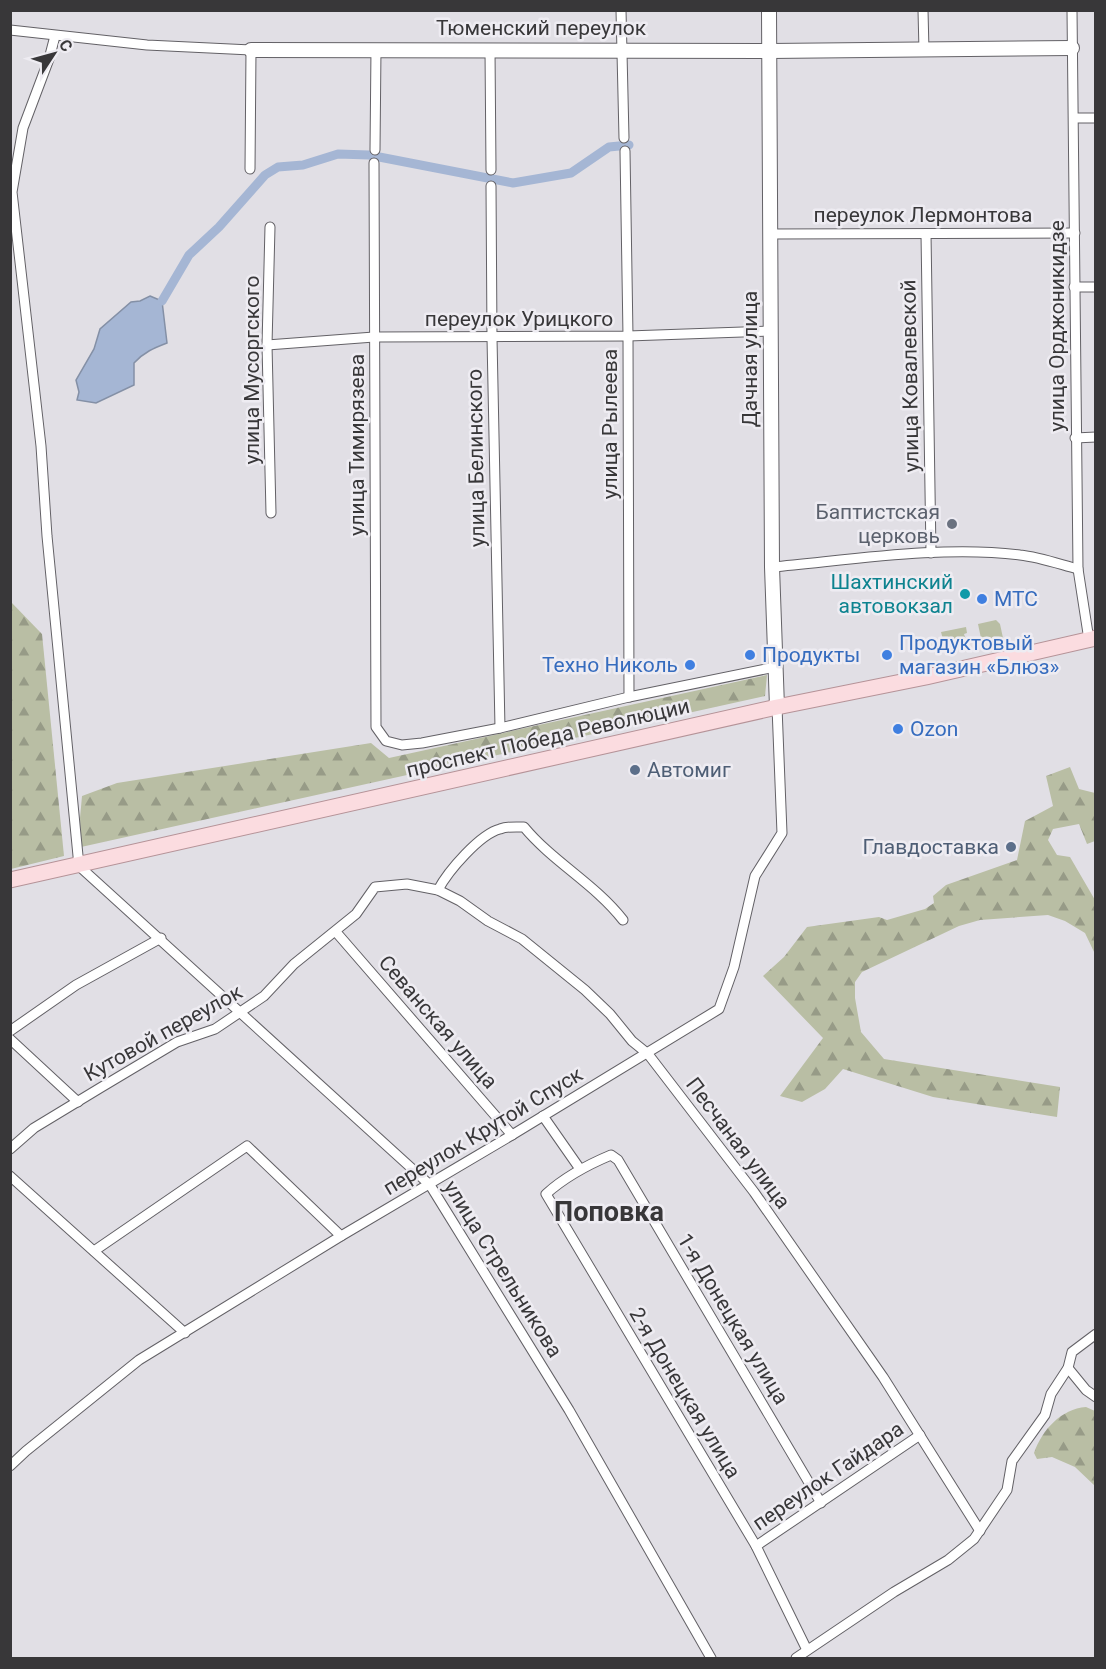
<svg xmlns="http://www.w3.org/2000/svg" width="1106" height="1669" font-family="Roboto,sans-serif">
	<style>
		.grass { fill: #b9bea4 }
		.forest { fill: url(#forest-firs) }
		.water { fill: #a5b6d4; stroke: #8490a6; stroke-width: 1.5 }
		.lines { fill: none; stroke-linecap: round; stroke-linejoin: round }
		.canal { stroke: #a5b6d4; stroke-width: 9 }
		.street-casing { stroke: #636166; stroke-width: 11 }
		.secondary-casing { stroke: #636166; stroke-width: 16 }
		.primary-casing { stroke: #b59398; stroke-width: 17 }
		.street { stroke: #fff; stroke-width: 9 }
		.secondary { stroke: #fff; stroke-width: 14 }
		.primary { stroke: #fbdce0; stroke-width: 15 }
		.worship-dot { fill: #6b7280; stroke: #eeecf2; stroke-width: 2 }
		.culture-dot { fill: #0f9aa8; stroke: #eeecf2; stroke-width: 2 }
		.shop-dot { fill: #3f7fe0; stroke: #eeecf2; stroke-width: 2 }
		.service-dot { fill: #5c6f8a; stroke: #eeecf2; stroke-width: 2 }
		.labels { text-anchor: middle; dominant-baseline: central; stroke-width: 5; stroke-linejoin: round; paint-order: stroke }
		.street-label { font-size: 21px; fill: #383739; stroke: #eeecf2 }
		.worship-label { font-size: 21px; fill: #5b616d; stroke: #eeecf2; text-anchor: end }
		.culture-label { font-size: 21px; fill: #0d838f; stroke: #eeecf2; text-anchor: end }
		.shop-label { font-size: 21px; fill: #366cbe; stroke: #eeecf2; text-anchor: start }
		.service-label { font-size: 21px; fill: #4e5e75; stroke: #eeecf2; text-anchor: start }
		.district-label { font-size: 27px; font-weight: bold; fill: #383739; stroke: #eeecf2 }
	</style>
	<defs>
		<pattern id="forest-firs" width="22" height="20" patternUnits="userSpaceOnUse" patternTransform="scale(1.5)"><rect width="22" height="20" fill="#b9bea4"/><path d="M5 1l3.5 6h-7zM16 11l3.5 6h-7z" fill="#979b87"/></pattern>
	</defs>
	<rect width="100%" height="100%" fill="#e1dfe5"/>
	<g class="grass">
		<polygon points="996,620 1000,624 1003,638 982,643 978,624"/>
		<polygon points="966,627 967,633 964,634 968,646 946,651 941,632"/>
	</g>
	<g class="forest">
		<polygon points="10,601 42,634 64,856 11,869"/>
		<polygon points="767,675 765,696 81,847 80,818 82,796 117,783 371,743 389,758"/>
		<polygon points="1070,767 1079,789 1095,793 1095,841 1087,844 1079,824 1053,829 1048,840 1057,855 1070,857 1095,900 1095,954 1085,933 1065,921 1048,915 980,920 959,926 862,972 855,982 855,998 861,1032 884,1059 1060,1087 1057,1117 933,1097 843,1069 825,1089 802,1102 780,1096 823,1038 763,976 784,957 807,927 879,917 887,920 925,909 934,903 933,896 946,885 1017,860 1025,821 1053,806 1046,776"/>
		<path d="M1086 1407 1095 1411V1486L1075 1467 1052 1457 1037 1459 1034 1453C1042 1430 1061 1409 1086 1407Z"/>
	</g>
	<path class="water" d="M150 296 162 301 167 343C154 348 144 352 134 363V385L96 403 77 400 79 392 76 380 94 349 100 329 131 302 140 301Z"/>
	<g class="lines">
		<polyline class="canal" points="162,301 189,255 219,227 265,175 278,167 303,165 338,154 369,155 513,183 571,173 609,147 629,145"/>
		<defs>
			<g id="street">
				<polyline points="621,10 624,138"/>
				<polyline points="923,10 924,51"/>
				<polyline points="1072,10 1078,569 1089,640"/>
				<polyline points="10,30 147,45 251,50 250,169"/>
				<polyline points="55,36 49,59 23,128 12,192 41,446 47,536 79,866 430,1185 569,1410 711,1658"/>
				<polyline points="490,50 491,170"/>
				<polyline points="1074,118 1096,118"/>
				<polyline points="375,150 376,49"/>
				<polyline points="625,151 628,336 629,697"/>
				<polyline points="374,163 376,727 386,741 402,745 422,743 500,728 629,697 775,667"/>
				<polyline points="491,186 492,338 500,728"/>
				<polyline points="270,227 267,345 271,513"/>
				<polyline points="770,234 1075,233"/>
				<polyline points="926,234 931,553"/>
				<polyline points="1074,287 1096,287"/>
				<polyline points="267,345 374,337 628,336 772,331"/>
				<polyline points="1075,438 1096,437"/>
				<path d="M772 567C850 560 943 545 1020 555 1039 557 1059 564 1078 569"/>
				<path d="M438 890C448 871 480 834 500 829 508 826 516 827 524 827 553 862 595 884 623 920"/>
				<polyline points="336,932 512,1135"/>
				<polyline points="10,1031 76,985 161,938"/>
				<polyline points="10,1039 78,1102"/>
				<polyline points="543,1116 580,1169"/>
				<polyline points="10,1149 34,1128 100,1088 177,1042 215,1029 264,996 294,964 356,914 375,887 407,884 438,890 460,901 488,921 522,939 585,990 610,1014 632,1041 648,1054 754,1192 883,1377 980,1531"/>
				<polyline points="10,1176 185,1333"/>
				<polyline points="94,1251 247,1146 341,1236"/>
				<polyline points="1068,1368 1086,1390 1096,1397"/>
				<polyline points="10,1466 26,1451 139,1360 341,1236 512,1135 719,1009 734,967 755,876 782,833 777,707"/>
				<polyline points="756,1546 920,1435"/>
				<path d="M807 1650 756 1546 546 1194C566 1176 587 1165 611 1155L618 1160 821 1503"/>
				<polyline points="796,1658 894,1592 948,1560 974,1539 1007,1490 1012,1461 1045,1415 1051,1394 1068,1368 1072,1352 1096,1334"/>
			</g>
			<g id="secondary">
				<polyline points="769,10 772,567 777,707"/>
				<polyline points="251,50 770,51 1072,48"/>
			</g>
			<polyline id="primary" points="10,880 777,707 926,677 1096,638"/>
		</defs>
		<use href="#street" class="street-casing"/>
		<use href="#secondary" class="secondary-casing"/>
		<use href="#primary" class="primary-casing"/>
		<use href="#street" class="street"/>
		<use href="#secondary" class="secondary"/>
		<use href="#primary" class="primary"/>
	</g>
	<circle class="worship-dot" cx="952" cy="524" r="6"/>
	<circle class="culture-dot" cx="965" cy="594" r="6"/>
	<g class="shop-dot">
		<circle cx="982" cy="599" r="6"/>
		<circle cx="750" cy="655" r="6"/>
		<circle cx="887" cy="655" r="6"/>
		<circle cx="690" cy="665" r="6"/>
		<circle cx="898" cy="729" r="6"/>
	</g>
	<g class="service-dot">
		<circle cx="635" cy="770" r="6"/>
		<circle cx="1011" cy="847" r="6"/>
	</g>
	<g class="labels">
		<g class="street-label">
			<text x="541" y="28">Тюменский переулок</text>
			<text x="923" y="215">переулок Лермонтова</text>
			<text x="519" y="319">переулок Урицкого</text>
			<text transform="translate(1057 326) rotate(-90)">улица Орджоникидзе</text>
			<text transform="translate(750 359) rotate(-90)">Дачная улица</text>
			<text transform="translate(252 370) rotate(-90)">улица Мусоргского</text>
			<text transform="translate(910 376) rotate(-91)">улица Ковалевской</text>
			<text transform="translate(610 424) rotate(-90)">улица Рылеева</text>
			<text transform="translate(357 445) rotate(-90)">улица Тимирязева</text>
			<text transform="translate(476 458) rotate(-91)">улица Белинского</text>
			<text transform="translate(548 738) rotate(-13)">проспект Победа Революции</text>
			<text transform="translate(438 1022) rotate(49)">Севанская улица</text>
			<text transform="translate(163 1033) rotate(-29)">Кутовой переулок</text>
			<text transform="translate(483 1131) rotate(-31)">переулок Крутой Спуск</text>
			<text transform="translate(738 1143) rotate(53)">Песчаная улица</text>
			<text transform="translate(503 1269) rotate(58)">улица Стрельникова</text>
			<text transform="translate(733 1319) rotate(59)">1-я Донецкая улица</text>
			<text transform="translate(685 1393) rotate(59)">2-я Донецкая улица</text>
			<text transform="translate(828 1476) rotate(-34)">переулок Гайдара</text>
		</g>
		<g class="worship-label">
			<text x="940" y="512">Баптистская<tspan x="940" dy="24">церковь</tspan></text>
		</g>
		<g class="culture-label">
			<text x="953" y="582">Шахтинский<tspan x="953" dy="24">автовокзал</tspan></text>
		</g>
		<g class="shop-label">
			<text x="994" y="599">МТС</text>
			<text x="899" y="643">Продуктовый<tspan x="899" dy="24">магазин «Блюз»</tspan></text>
			<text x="762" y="655">Продукты</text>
			<text x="678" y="665" text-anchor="end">Техно Николь</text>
			<text x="910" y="729">Ozon</text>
		</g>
		<g class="service-label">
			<text x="647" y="770">Автомиг</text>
			<text x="999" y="847" text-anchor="end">Главдоставка</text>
		</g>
		<g class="district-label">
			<text x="609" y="1212">Поповка</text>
		</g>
	</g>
	<rect width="1106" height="1669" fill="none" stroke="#383739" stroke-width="24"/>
	<g transform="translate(54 54) rotate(54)" stroke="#eeecf2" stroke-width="4.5" paint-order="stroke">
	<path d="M0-4.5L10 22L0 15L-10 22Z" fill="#383739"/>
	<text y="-9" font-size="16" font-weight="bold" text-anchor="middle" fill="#383739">С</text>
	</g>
</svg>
